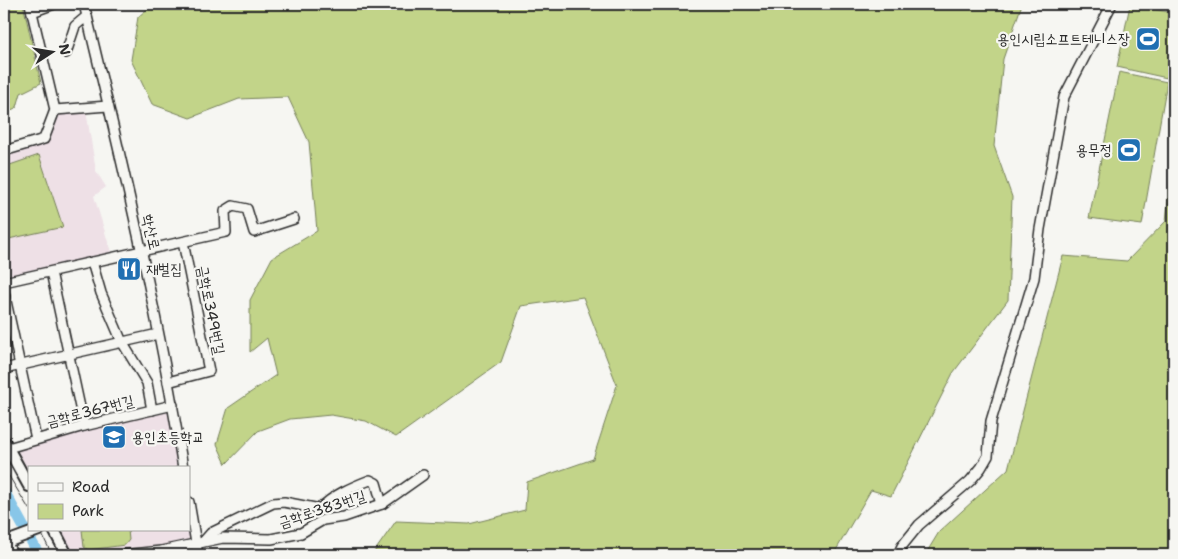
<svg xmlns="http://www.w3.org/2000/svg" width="1178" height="559" font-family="'Shantell Sans','Poor Story',sans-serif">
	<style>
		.built { fill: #eee0e6 }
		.green { fill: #c2d489; stroke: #76805a }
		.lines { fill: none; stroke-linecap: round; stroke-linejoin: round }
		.river { stroke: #88c6e8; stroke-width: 11 }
		.minor-casing { stroke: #2b2b2b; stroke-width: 12 }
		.major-casing { stroke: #2b2b2b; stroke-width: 14 }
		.minor { stroke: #f6f6f2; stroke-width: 9 }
		.major { stroke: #f6f6f2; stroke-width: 10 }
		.tram { stroke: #2b2b2b; stroke-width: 1 }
		.labels { text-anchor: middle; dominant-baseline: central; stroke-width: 4.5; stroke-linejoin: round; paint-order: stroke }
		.poi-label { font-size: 15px; fill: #2b2b2b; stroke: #f6f6f2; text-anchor: end }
		.street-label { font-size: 15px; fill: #2b2b2b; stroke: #f6f6f2 }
	</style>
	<rect width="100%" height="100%" fill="#f6f6f2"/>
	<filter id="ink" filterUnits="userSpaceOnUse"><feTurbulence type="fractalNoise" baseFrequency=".02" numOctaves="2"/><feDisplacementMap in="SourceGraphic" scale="10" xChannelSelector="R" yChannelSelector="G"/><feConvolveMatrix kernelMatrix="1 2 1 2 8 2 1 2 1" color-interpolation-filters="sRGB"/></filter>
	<g filter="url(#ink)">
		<g class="built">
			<polygon points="86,110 96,171 106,187 94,196 111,252 4,278 4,154 45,141 57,112"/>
			<polygon points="173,405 183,468 29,468 29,471 15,447"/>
			<polygon points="189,502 196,543 102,555 75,555 61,530 189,530"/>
		</g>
		<g class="green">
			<polygon points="4,4 23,4 41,83 21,93 17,107 4,114"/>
			<polygon points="153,4 224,4 230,6 238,4 1022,4 1003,59 994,146 1012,197 1008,300 953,373 891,496 871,490 835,552 841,555 372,555 396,521 469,524 525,510 527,482 593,459 617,385 583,297 521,306 501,362 396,437 366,421 331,415 290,419 258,431 226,464 217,444 228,408 276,375 267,338 250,352 250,300 272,258 317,231 309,142 288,97 239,99 190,118 152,104 131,60 138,17"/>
			<polygon points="1130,5 1174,13 1174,32 1167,78 1117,67"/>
			<polygon points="1119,72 1167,82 1142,225 1089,218"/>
			<polygon points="1174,146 1174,555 925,555 939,532 1008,469 1063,256 1127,261 1166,221"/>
			<polygon points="39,155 63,227 4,240 4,167"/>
			<polygon points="82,530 128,530 129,540 125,545 88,550 84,547"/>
		</g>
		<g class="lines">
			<polyline class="river" points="4,491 39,555"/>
			<defs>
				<g id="minor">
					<polyline points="30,4 55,110"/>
					<path d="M84 4C121 157 158 312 183 468"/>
					<polyline points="32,12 54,4"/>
					<polyline points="66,53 75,26 87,16"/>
					<polyline points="4,151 44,139 55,110 108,106"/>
					<polyline points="92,262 101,293 122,342 147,383 152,410"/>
					<polyline points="51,272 84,426"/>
					<polyline points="4,282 226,232 225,211 233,206 247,209 254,232 294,219"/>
					<polyline points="4,292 36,439"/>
					<polyline points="4,369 158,334"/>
					<polyline points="168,382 209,371 183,242"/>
					<polyline points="8,448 84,426 173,405"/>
					<polyline points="189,502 198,555"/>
					<path d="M320 509C333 495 352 487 370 480L376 483 382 504"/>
					<polyline points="4,538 13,555"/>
					<polyline points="203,542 211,533 273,503 284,502 320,509"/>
					<polyline points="122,555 161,551 223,538 271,539 301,533 323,520 344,517 382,504 423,475"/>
					<polyline points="898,555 902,546 919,525 970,481 981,468 988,456 991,421 1034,278 1040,229 1064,97 1112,4"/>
				</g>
				<g id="major">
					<polyline points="4,441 29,486"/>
					<polyline points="54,530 67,555"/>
					<polyline points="4,543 39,530"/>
				</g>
			</defs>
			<use href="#minor" class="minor-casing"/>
			<use href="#major" class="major-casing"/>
			<use href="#minor" class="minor"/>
			<use href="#major" class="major"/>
			<g class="tram">
				<polyline points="4,455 15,473"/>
				<polyline points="4,468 29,509"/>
				<polyline points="40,530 52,555"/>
			</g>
		</g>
	</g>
	<defs>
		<symbol id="stadium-square" viewBox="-11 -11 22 22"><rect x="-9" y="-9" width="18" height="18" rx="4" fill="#1f6fb2" stroke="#f6f6f2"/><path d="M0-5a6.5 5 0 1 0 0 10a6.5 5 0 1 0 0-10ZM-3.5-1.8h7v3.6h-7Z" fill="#fff"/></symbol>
		<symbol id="restaurant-square" viewBox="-11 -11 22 22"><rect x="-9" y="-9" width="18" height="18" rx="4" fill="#1f6fb2" stroke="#f6f6f2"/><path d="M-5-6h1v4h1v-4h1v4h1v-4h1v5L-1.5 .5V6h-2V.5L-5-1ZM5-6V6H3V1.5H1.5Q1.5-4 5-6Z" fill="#fff"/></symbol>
		<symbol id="school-square" viewBox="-11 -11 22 22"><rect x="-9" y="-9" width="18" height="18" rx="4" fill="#1f6fb2" stroke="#f6f6f2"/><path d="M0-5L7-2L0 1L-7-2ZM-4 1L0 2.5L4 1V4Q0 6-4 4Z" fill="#fff"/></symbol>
	</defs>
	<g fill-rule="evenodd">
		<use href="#stadium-square" x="1134" y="25" width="28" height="28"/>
		<use href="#stadium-square" x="1115" y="136" width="28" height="28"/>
		<use href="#restaurant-square" x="115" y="255" width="28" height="28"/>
		<use href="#school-square" x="100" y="423" width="28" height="28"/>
	</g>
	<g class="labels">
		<g class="poi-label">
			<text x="1130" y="39">용인시립소프트테니스장</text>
			<text x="1112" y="150">용무정</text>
			<text x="146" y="269" text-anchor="start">재벌집</text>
			<text x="132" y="437" text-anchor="start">용인초등학교</text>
		</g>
		<g class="street-label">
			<text transform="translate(151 232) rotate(77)">학산로</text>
			<text transform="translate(211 310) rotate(79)">금학로349번길</text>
			<text transform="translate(90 411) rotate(-14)">금학로367번길</text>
			<text transform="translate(322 509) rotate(-18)">금학로383번길</text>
		</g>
	</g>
	<rect width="1178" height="559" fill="none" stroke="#f6f6f2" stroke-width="20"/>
	<rect x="10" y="10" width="1158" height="539" fill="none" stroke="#2b2b2b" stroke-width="2" filter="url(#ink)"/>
	<rect x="28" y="466" width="162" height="65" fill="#f6f6f2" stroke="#a5a5a2"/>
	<rect x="38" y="483" width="25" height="8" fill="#f6f6f2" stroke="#a5a5a2"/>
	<text x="72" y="492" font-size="15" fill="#2b2b2b">Road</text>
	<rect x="38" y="504" width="25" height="15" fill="#c2d489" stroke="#a5a5a2"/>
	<text x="72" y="516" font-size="15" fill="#2b2b2b">Park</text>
	<g transform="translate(52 52) rotate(78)" stroke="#f6f6f2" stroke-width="4" paint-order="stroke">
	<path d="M0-4L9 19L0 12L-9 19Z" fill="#2b2b2b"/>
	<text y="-8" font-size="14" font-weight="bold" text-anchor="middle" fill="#2b2b2b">N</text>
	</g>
</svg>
